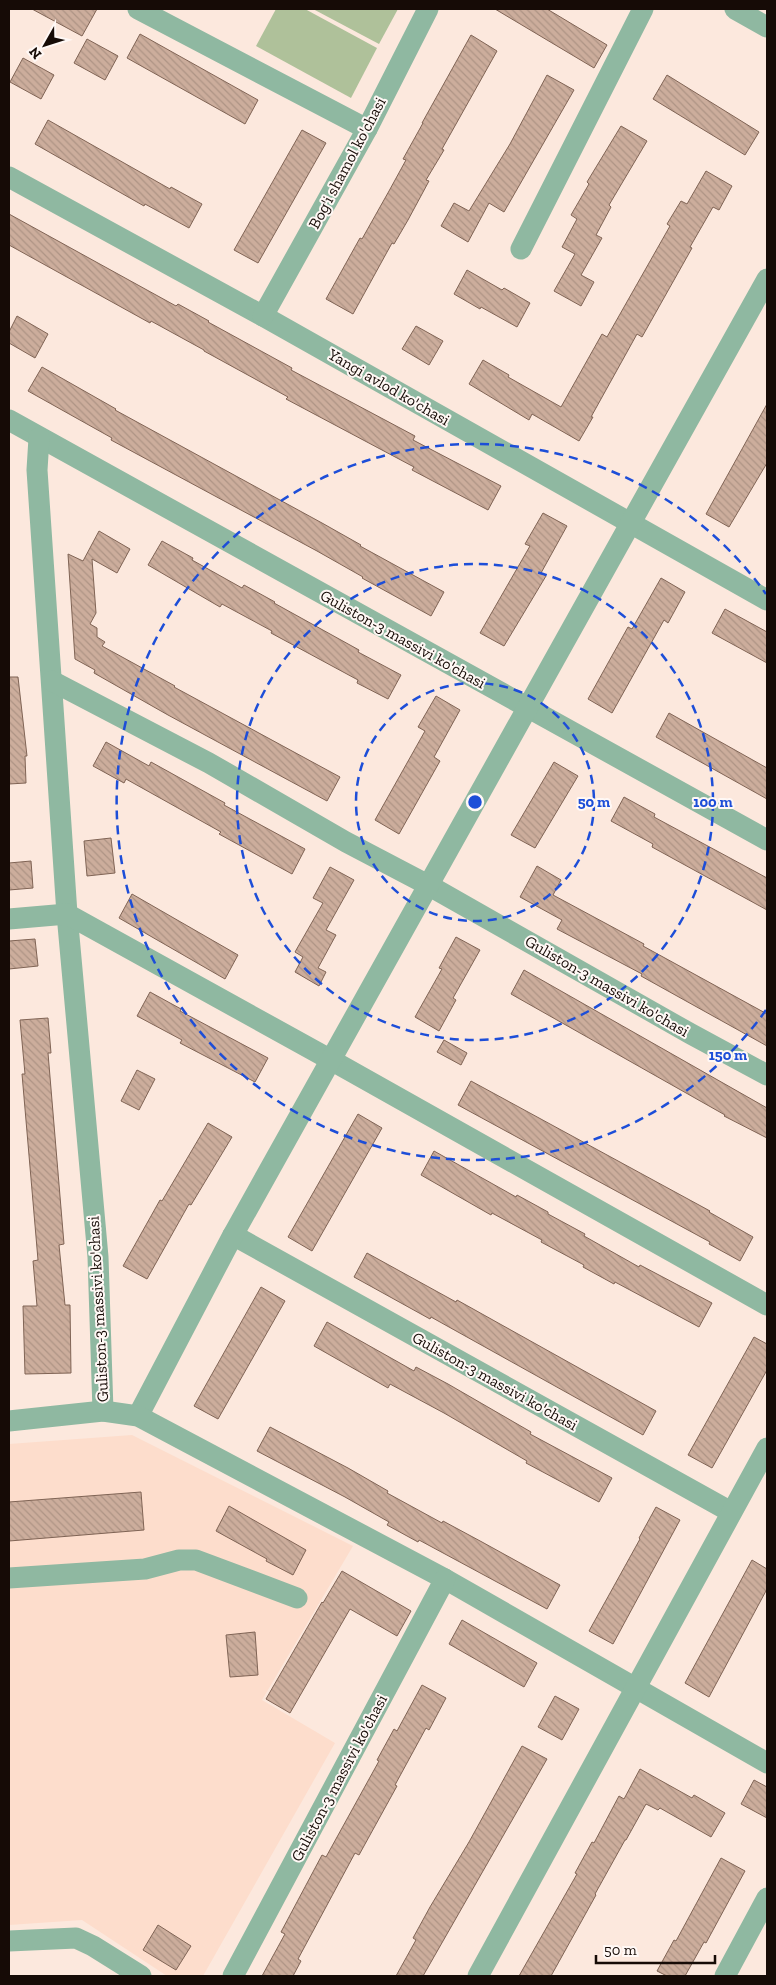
<svg xmlns="http://www.w3.org/2000/svg" width="776" height="1985" font-family="'Zilla Slab',serif">
	<style>
		.built { fill: #fdddcc }
		.pitch { fill: #afc19a }
		.building { fill: url(#building-back-hatch); stroke: #806455 }
		.lines { fill: none; stroke-linecap: round; stroke-linejoin: round }
		.minor { stroke: #8fb8a1; stroke-width: 21 }
		.ring { fill: none; stroke: #1d4ed8; stroke-width: 2.5; stroke-dasharray: 9 6 }
		.labels { text-anchor: middle; dominant-baseline: central; stroke-width: 4; stroke-linejoin: round; paint-order: stroke }
		.street-label { font-size: 16px; fill: #160b06; stroke: #fff8f5 }
		.centre { fill: #1d4ed8; stroke: #fff8f5; stroke-width: 2.5 }
		.ring-label { font-size: 15px; text-anchor: middle; font-weight: bold; fill: #1d4ed8; stroke: #fff8f5; stroke-width: 4; stroke-linejoin: round; paint-order: stroke }
	</style>
	<defs>
		<pattern id="building-back-hatch" width="6" height="6" patternUnits="userSpaceOnUse" patternTransform="scale(1.25)"><rect width="6" height="6" fill="#ccad9c"/><path d="M-1 5l2 2M0 0l6 6M5-1l2 2" fill="none" stroke="#ae9485"/></pattern>
	</defs>
	<rect width="100%" height="100%" fill="#fce8dd"/>
	<polygon class="built" points="132,1435 353,1546 262,1700 335,1743 203,1976 167,1976 82,1920 9,1925 9,1444"/>
	<g class="pitch">
		<polygon points="276,9 305,9 377,48 351,98 256,46"/>
		<polygon points="313,9 398,9 379,44"/>
	</g>
	<g class="building">
		<polygon points="32,9 97,9 82,36"/>
		<polygon points="495,9 547,9 607,45 594,68"/>
		<polygon points="140,34 258,100 245,124 127,58"/>
		<polygon points="471,35 497,51 442,149 444,150 426,180 429,181 408,220 394,244 392,243 353,314 326,299 360,238 362,239 389,191 406,160 403,159 423,123 422,123"/>
		<polygon points="87,39 118,56 105,80 74,63"/>
		<polygon points="23,58 54,75 41,99 10,82"/>
		<polygon points="547,75 574,90 504,212 489,203 468,242 441,226 454,203 469,211 510,144"/>
		<polygon points="667,75 759,132 745,155 653,99"/>
		<polygon points="48,120 170,189 171,187 202,204 189,228 145,204 144,206 35,144"/>
		<polygon points="621,126 647,141 609,205 611,207 596,235 602,238 581,275 594,282 581,306 554,291 575,254 562,247 577,219 571,215 589,184 587,182"/>
		<polygon points="302,130 326,143 258,263 234,250"/>
		<polygon points="706,171 732,186 719,210 713,207 690,247 692,248 642,337 637,334 591,417 593,417 579,441 532,414 529,420 469,384 483,360 509,375 508,377 561,407 602,334 607,337 670,226 667,224 681,201 687,204"/>
		<polygon points="9,214 176,306 178,304 209,321 208,322 292,368 291,370 415,436 413,440 501,486 488,510 412,470 414,467 286,399 288,397 204,351 204,350 151,321 150,323 9,245"/>
		<polygon points="467,270 502,290 504,288 530,303 517,327 481,307 480,309 454,294"/>
		<polygon points="17,316 48,334 35,358 9,343 9,332"/>
		<polygon points="416,326 443,341 429,365 402,349"/>
		<polygon points="42,367 116,409 115,410 322,523 361,545 360,546 444,592 431,616 362,578 363,577 317,551 111,440 112,438 28,391"/>
		<polygon points="767,404 767,463 729,527 706,514"/>
		<polygon points="543,513 567,526 541,573 546,576 504,646 480,633 530,546 525,544"/>
		<polygon points="99,531 130,549 117,573 92,559 96,613 90,624 97,628 97,637 105,642 102,646 175,686 174,687 340,777 327,801 168,715 94,673 95,670 75,659 68,554 83,561"/>
		<polygon points="162,541 193,558 192,560 242,588 244,585 275,602 274,603 359,650 358,652 401,675 388,699 357,683 358,680 271,633 272,631 222,604 220,607 148,565"/>
		<polygon points="661,578 685,592 668,623 664,620 612,713 588,699 628,627 632,629"/>
		<polygon points="725,609 767,632 767,663 712,633"/>
		<polygon points="9,677 18,677 27,756 25,756 26,783 9,784"/>
		<polygon points="436,696 460,710 434,757 440,761 399,834 375,820 425,731 418,727"/>
		<polygon points="669,713 767,768 767,799 656,737"/>
		<polygon points="106,742 149,766 151,762 225,803 224,805 305,849 292,874 219,834 221,832 126,779 124,783 93,766"/>
		<polygon points="554,762 578,776 535,848 511,835"/>
		<polygon points="624,797 655,814 654,817 767,878 767,910 652,847 653,844 611,821"/>
		<polygon points="111,838 115,873 87,876 84,841"/>
		<polygon points="31,861 33,888 9,890 9,863"/>
		<polygon points="537,866 561,880 553,895 644,944 643,946 767,1014 767,1046 641,976 642,974 557,929 562,920 520,897"/>
		<polygon points="330,867 354,880 326,930 336,935 318,968 326,972 319,986 295,972 303,957 295,952 323,903 313,898"/>
		<polygon points="132,894 238,955 225,979 119,918"/>
		<polygon points="456,937 480,950 453,998 456,1000 439,1031 415,1017 442,969 439,968"/>
		<polygon points="35,939 38,966 9,969 9,941"/>
		<polygon points="524,970 767,1108 767,1138 724,1116 725,1115 511,994"/>
		<polygon points="150,992 181,1009 180,1011 268,1058 255,1082 180,1043 182,1040 137,1016"/>
		<polygon points="48,1018 51,1053 48,1053 64,1244 59,1245 65,1305 70,1305 71,1373 25,1374 23,1306 37,1306 33,1261 38,1260 22,1074 25,1074 20,1020"/>
		<polygon points="444,1040 467,1053 461,1065 437,1052"/>
		<polygon points="137,1070 155,1079 139,1110 121,1101"/>
		<polygon points="471,1081 710,1211 709,1212 753,1237 740,1261 709,1244 710,1242 458,1105"/>
		<polygon points="358,1114 382,1128 312,1251 288,1237"/>
		<polygon points="208,1123 232,1137 191,1205 189,1204 147,1279 123,1266 160,1200 162,1201"/>
		<polygon points="434,1151 516,1197 517,1195 548,1212 548,1214 585,1234 584,1236 639,1267 640,1265 712,1303 699,1327 615,1282 614,1284 583,1267 584,1265 541,1242 542,1240 492,1213 491,1215 421,1175"/>
		<polygon points="367,1253 456,1302 457,1300 500,1324 656,1411 643,1435 431,1317 430,1319 354,1277"/>
		<polygon points="261,1287 285,1301 218,1419 194,1406"/>
		<polygon points="327,1322 414,1371 416,1367 448,1384 531,1432 530,1434 612,1478 599,1502 526,1463 527,1461 444,1413 390,1384 388,1388 314,1346"/>
		<polygon points="754,1337 767,1344 767,1370 712,1468 688,1455"/>
		<polygon points="270,1427 348,1468 388,1491 387,1493 442,1523 443,1521 482,1542 560,1585 547,1609 419,1540 418,1542 387,1525 389,1522 345,1497 257,1451"/>
		<polygon points="141,1492 144,1530 9,1541 9,1502"/>
		<polygon points="229,1506 306,1550 293,1575 266,1561 267,1559 216,1531"/>
		<polygon points="656,1507 680,1520 613,1644 589,1631 640,1539 639,1538"/>
		<polygon points="752,1560 767,1569 767,1589 709,1697 685,1683"/>
		<polygon points="342,1571 411,1611 397,1636 350,1609 290,1713 266,1699 322,1602 323,1603"/>
		<polygon points="462,1620 537,1663 524,1687 449,1644"/>
		<polygon points="255,1632 258,1675 230,1677 226,1635"/>
		<polygon points="422,1685 446,1698 429,1730 426,1728 395,1785 397,1786 359,1855 355,1853 298,1959 301,1961 293,1976 262,1976 285,1934 281,1932 322,1855 326,1857 379,1761 377,1760 394,1729 397,1731"/>
		<polygon points="555,1696 579,1709 562,1740 538,1727"/>
		<polygon points="522,1746 547,1759 423,1976 396,1976 416,1940 413,1938 430,1907 469,1842"/>
		<polygon points="640,1769 692,1798 694,1795 725,1813 711,1837 660,1808 658,1810 646,1804 626,1840 625,1840 595,1894 596,1895 551,1976 519,1976 577,1874 575,1873 592,1842 594,1843 619,1796 624,1799"/>
		<polygon points="754,1780 767,1787 767,1818 741,1804"/>
		<polygon points="721,1858 745,1871 706,1943 704,1942 685,1976 667,1976 657,1971 674,1940 676,1941"/>
		<polygon points="158,1925 191,1946 176,1970 143,1950"/>
	</g>
	<g class="lines">
		<g class="minor">
			<polyline points="138,9 367,129"/>
			<polyline points="735,9 767,27"/>
			<polyline points="9,177 263,316 767,600"/>
			<polyline points="521,249 643,9"/>
			<polyline points="263,316 367,129 428,9"/>
			<polyline points="9,420 767,840"/>
			<polyline points="39,438 37,470 67,914 98,1257 103,1411"/>
			<polyline points="52,681 209,763 346,842 428,885 691,1034 767,1075"/>
			<polyline points="9,919 67,914 331,1060 767,1305"/>
			<polyline points="233,1235 731,1512"/>
			<polyline points="138,1416 233,1235 767,279"/>
			<polyline points="9,1421 103,1411 138,1416 445,1579 767,1763"/>
			<polyline points="9,1578 145,1569 179,1560 196,1560 297,1598"/>
			<polyline points="9,1941 76,1938 93,1946 141,1976"/>
			<polyline points="233,1976 445,1579"/>
			<polyline points="478,1976 767,1448"/>
			<polyline points="725,1976 767,1898"/>
		</g>
	</g>
	<g class="ring">
		<circle cx="475" cy="802" r="119"/>
		<circle cx="475" cy="802" r="238"/>
		<path d="M766 1010A358 358 0 1 1 766 594"/>
	</g>
	<g class="labels">
		<g class="street-label">
			<text transform="translate(347 163) rotate(-62)">Bog'i shamol ko'chasi</text>
			<text transform="translate(389 387) rotate(30)">Yangi avlod ko'chasi</text>
			<text transform="translate(403 639) rotate(29)">Guliston-3 massivi ko'chasi</text>
			<text transform="translate(607 986) rotate(30)">Guliston-3 massivi ko'chasi</text>
			<text transform="translate(98 1309) rotate(-93)">Guliston-3 massivi ko'chasi</text>
			<text transform="translate(495 1381) rotate(29)">Guliston-3 massivi ko'chasi</text>
			<text transform="translate(339 1778) rotate(-62)">Guliston-3 massivi ko'chasi</text>
		</g>
	</g>
	<circle cx="475" cy="802" r="8" class="centre"/>
	<g class="ring-label">
		<text x="594" y="807">50 m</text>
		<text x="713" y="807">100 m</text>
		<text x="728" y="1060">150 m</text>
	</g>
	<rect width="776" height="1985" fill="none" stroke="#160b06" stroke-width="20"/>
	<g transform="translate(45 45) rotate(231)" stroke="#fff8f5" stroke-width="4" paint-order="stroke">
	<path d="M0-4L9 19L0 12L-9 19Z" fill="#160b06"/>
	<text y="-8" font-size="14" font-weight="bold" text-anchor="middle" fill="#160b06">N</text>
	</g>
	<path d="M596 1955v8h119v-8" fill="none" stroke="#160b06" stroke-width="2.5"/>
	<text x="604" y="1955" font-size="15" fill="#160b06" stroke="#fff8f5" stroke-width="4" paint-order="stroke">50 m</text>
</svg>
